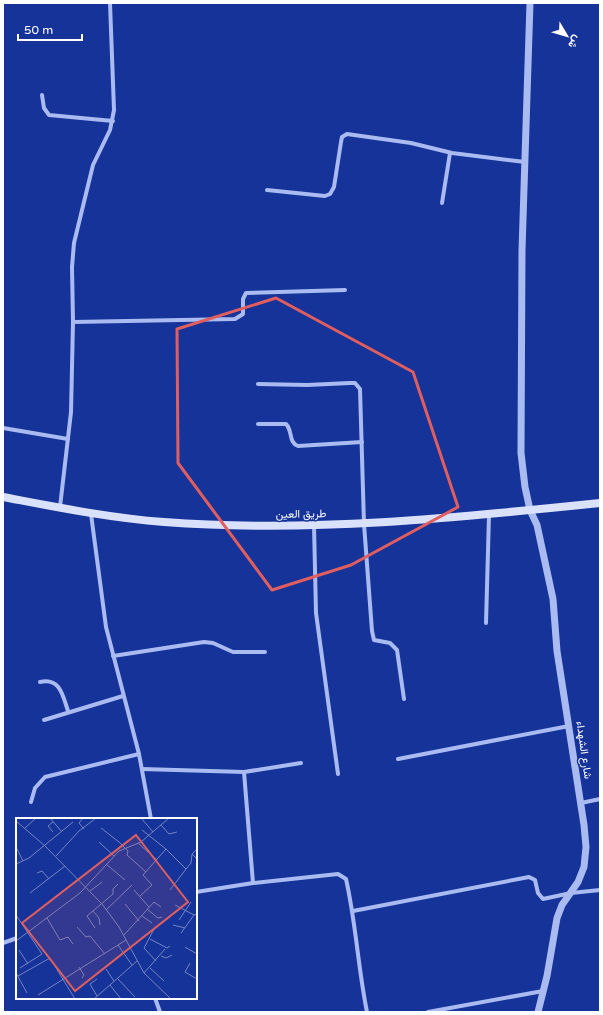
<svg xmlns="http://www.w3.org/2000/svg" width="603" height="1015" font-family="'Varela Round',Vazirmatn,sans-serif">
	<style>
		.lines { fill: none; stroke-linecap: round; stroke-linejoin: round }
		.minor { stroke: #aabbf2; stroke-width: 4 }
		.tertiary { stroke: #aabbf2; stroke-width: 7 }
		.secondary { stroke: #d9e1fc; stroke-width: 8 }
		.marked { fill: none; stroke: #e05e5e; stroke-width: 3; stroke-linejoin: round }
		.labels { text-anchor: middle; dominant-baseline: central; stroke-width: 3; stroke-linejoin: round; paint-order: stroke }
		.street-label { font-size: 11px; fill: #fff; stroke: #16339a }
		.inset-road { fill: none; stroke: #7385c2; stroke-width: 1 }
		.view { fill: #e05e5e; fill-opacity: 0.15; stroke: #e05e5e; stroke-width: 2 }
		.inset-edge { fill: none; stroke: #fff; stroke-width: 2 }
	</style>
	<rect width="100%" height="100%" fill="#16339a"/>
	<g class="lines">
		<g class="minor">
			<polyline points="42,95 44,108 49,115 113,121"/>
			<polyline points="267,190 325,196 330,194 334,187 341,142 342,137 347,134 411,143 452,153 525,162"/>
			<polyline points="442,203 450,153"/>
			<polyline points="73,322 235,319 243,314 243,299 246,293 345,290"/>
			<polyline points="258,384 307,385 350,383 355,383 360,389 364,524 372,631 374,640 390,643 397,650 404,699"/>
			<path d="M258 424H286C293 431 288 442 298 446L362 442"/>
			<polyline points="3,428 68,439"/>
			<polyline points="60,507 71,412 73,322 72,267 74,243 93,165 110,130 114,110 110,3"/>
			<polyline points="91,514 106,627 139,754 151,819"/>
			<polyline points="314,525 316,613 338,774"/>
			<polyline points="486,623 489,515"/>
			<polyline points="113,656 204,642 213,643 233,652 265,652"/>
			<path d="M40 682C60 677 63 696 68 711"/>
			<polyline points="44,720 123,696"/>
			<polyline points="398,759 569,726"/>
			<polyline points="142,769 244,772 301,763"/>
			<path d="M244 772 253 883 338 874 346 879C356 923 358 968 367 1012"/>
			<polyline points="31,802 35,788 45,777 139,754"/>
			<polyline points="581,803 600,799"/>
			<polyline points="196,892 253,883"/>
			<polyline points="353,911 529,877 535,880 538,893 543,899 571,893 600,890"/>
			<polyline points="3,943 17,938"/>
			<polyline points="155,998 160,1012"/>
			<polyline points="428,1012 543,991"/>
		</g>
		<polyline class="tertiary" points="530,3 522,250 521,453 525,487 530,510 537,525 553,599 557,651 584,825 586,847 584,867 578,882 562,905 557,918 547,976 538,1012"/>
		<path class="secondary" d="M3 497C56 507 110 518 164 522 309 533 455 518 600 503"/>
	</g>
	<path class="marked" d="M276 298 413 372 458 507 351 565 272 590 178 463 177 329Z"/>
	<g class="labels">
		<g class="street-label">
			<text transform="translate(301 514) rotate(-1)">طريق العين</text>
			<text transform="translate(584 750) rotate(82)">شارع الشهداء</text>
		</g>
	</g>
	<g transform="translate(16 818)">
		<rect width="181" height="181" fill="#16339a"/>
		<path class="inset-road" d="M34 0 46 14M67 0 63 5 68 11M125 0 137 14M0 3 29 28 86 86 103 109 128 155 155 181M145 7 153 16 161 14M9 10 20 0M85 10 103 24 112 33 111 37 130 54M126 12 150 31M37 14 32 8 37 4M83 24 98 38M122 25 141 42M0 29 7 43M181 31 176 36 181 41M40 38 63 13 80 0M0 46 13 40 57 4M90 46 109 62M21 55 26 53 33 61M118 72 133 89M154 72 170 51M74 73 86 64M14 75 49 48M124 78 136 67 127 57 150 31 170 51 175 45 176 36M109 86 123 103M159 87 178 97 181 96M131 91 142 100 146 99M90 92 116 67M77 93 83 100 84 107M0 97 26 136 4 150M126 98 136 105M31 100 44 122 52 119 57 126M163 102 175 84M157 107 169 110M61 109 70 119 74 118 89 136M79 110 71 98 97 76V71L102 66M138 111 128 130 140 143M165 115 178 97M108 117 138 84 145 89M134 121 151 130 154 128M0 123 64 75 103 33 125 24 153 0M102 127 116 147M169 129 181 136M3 132 12 146M145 138 150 140 156 137M174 145 169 154 181 161M63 149 68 157 66 160M134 150 148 163M90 151 98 163M0 155 11 175M128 155 149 131M2 158 34 140 59 181M101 160 119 179M94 167 105 181M22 177 110 122M81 178 74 166 81 161M78 181 121 143"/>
		<path class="view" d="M120 17 172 84 59 173 6 105Z"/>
		<rect width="181" height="181" class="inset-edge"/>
	</g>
	<rect width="603" height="1015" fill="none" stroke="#ffffff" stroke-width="8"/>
	<g transform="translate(567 36) rotate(128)" stroke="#16339a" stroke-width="3" paint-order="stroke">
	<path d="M0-3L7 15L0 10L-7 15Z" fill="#ffffff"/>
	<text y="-6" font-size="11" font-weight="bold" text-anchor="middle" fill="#ffffff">ش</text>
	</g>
	<path d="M18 34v6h64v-6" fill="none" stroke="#ffffff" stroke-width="2"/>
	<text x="24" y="34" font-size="12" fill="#ffffff" stroke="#16339a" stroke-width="3" paint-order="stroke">50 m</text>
</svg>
